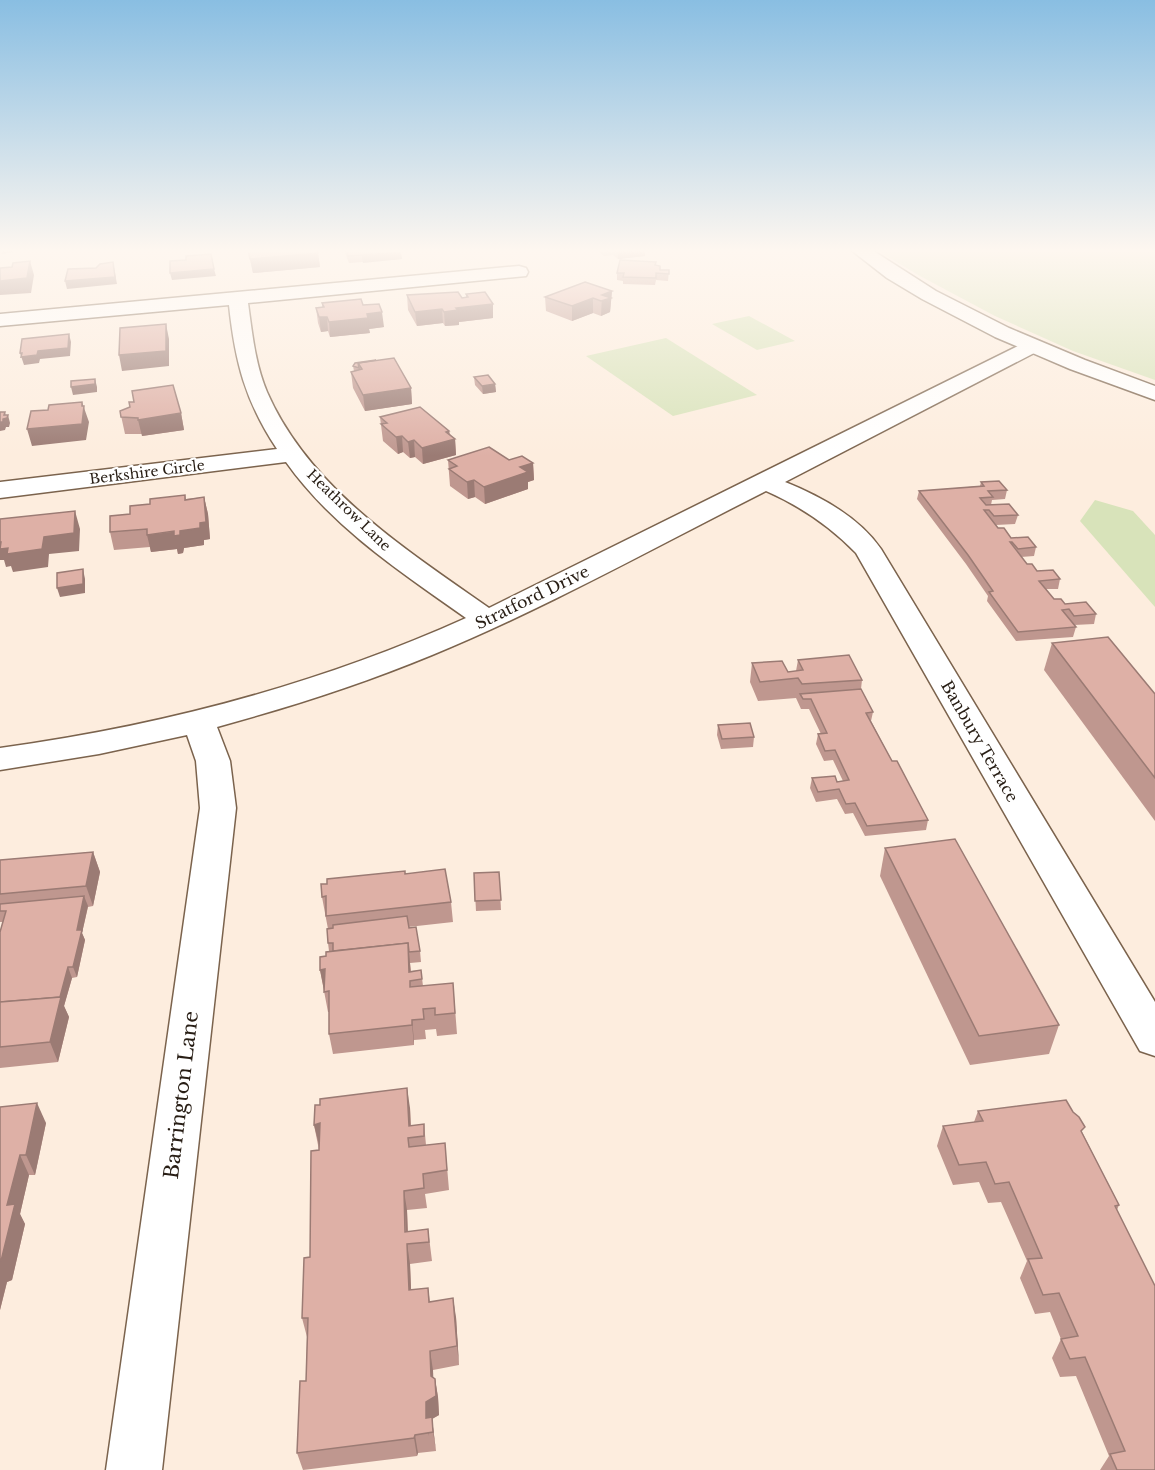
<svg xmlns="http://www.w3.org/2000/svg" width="1155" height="1470" font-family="'Libre Baskerville',serif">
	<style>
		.green { fill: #d8e3ba }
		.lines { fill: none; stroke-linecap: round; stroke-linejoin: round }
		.street-casing { stroke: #7b634d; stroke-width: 3 }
		.secondary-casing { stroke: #7b634d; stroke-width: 3 }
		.street { fill: #fff; fill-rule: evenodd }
		.secondary { fill: #fff; fill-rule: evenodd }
		.wall { fill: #bf978f }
		.shaded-wall { fill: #9b7b74 }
		.building { fill: #deb0a6; stroke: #9b7b74; stroke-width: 1.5 }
		.labels { text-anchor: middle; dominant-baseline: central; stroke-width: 4.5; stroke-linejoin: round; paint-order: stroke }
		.far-street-label { font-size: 14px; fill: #281e15; stroke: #fff }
		.street-label { font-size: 16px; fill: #281e15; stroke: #fff }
		.near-street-label { font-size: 20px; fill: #281e15; stroke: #fff }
	</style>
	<rect width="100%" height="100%" fill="#fdedde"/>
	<g class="green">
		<polygon points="881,250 1155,250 1155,380 1073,351 995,316 920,276 885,255"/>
		<polygon points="749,316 795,341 757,350 712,324"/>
		<polygon points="666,338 757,395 673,416 586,356"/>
		<polygon points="1095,500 1133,511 1155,535 1155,607 1080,521"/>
	</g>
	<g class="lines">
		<defs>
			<path id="street" d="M519 266 526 268 528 272 526 276 248 303C252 332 255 364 267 392 309 488 405 549 489 608L1024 343 1031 341 1038 343 1041 347 1038 351 785 482C820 496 859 517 881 549L1155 1002V1056L1140 1051 856 553C830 526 800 506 766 491 655 547 546 608 432 655 362 684 290 707 217 727L230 761 236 808 162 1470H106L200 808 196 761 187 735 99 754 0 770V748C161 726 317 685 466 618 402 573 332 527 286 462L0 498V482L277 449C245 401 235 361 229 305L0 326V314Z"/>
			<polygon id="secondary" points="851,250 872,250 936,291 1009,328 1085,360 1155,386 1155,400 1070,369 995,337 922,299 887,278"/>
		</defs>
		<use href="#street" class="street-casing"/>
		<use href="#secondary" class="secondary-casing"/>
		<use href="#street" class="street"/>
		<use href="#secondary" class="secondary"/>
	</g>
	<g class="wall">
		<polygon points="248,250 318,253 320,267 253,273"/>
		<polygon points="344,250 400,250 402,259 349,263 345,253"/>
		<polygon points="597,250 647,250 645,250 645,256 618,259 613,255 604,256"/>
		<polygon points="655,265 660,270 669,270 668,281 656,280 655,285 623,284 623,281 617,280 617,273"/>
		<polygon points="612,291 610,312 601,316 593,313 572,321 546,311 545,297"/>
		<polygon points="466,294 493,304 493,318 459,322 459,325 445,326 443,323 417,326 408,310 407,295 462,298 466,297"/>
		<polygon points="322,303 363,305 384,327 369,329 370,333 330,337 328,331 321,332 318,323 316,308 322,307"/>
		<polygon points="355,363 411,388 412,404 365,411 353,388 351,372 354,371 353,366"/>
		<polygon points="474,377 495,384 496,392 483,394 475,385"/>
		<polygon points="120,411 181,413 184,430 142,436 142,434 125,434"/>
		<polygon points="380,417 449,431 450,434 455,439 456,455 423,464 415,457 410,458 403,452 398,454 383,441"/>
		<polygon points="448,460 509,460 533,463 534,480 528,482 528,489 485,504 475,497 468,499 450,486"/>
		<polygon points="981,482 1007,490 1005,499 992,500 991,505 1018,515 1015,524 996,525 998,528 1011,538 1036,547 1034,556 1021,557 1027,564 1037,571 1060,579 1058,589 1046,589 1054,599 1065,604 1096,614 1094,624 1074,625 1076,627 1073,637 1016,641 987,601 988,596 966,564 917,499 919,491 980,486"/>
		<polygon points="185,495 186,499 204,497 208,514 210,539 204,540 204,545 184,548 183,553 178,554 177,549 151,552 150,547 114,550 110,532 130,514 150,504"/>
		<polygon points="1052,643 1155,694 1155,821 1044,670"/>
		<polygon points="798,660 862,680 861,689 873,712 871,721 892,761 928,820 926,830 865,836 853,813 845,814 837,799 816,802 810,788 812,778 837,782 843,781 833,760 824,761 816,744 818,734 821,734 809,709 801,709 796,698 758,701 750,682 752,663 788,672 796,671"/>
		<polygon points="718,725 754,737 753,747 721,749 717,735"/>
		<polygon points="885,848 1059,1025 1049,1054 970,1065 880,876"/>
		<polygon points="93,852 100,872 93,906 88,907 82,933 85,940 77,977 72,978 64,1006 69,1017 58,1062 0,1068 0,932 3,922 0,922 0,860"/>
		<polygon points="499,872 501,910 476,911 474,873"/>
		<polygon points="406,874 451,902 453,922 408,927 420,951 421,962 410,963 411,971 421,970 423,986 453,983 457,1034 437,1036 436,1029 425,1030 426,1039 414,1040 414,1045 333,1054 329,1034 329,1012 328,1012 320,970 326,956 329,951 328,943 328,929 322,897"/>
		<polygon points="0,1107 46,1123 35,1175 29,1175 20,1214 25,1224 12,1280 7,1282 0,1310"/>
		<polygon points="410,1108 411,1126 424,1124 426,1145 445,1143 449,1190 425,1194 427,1208 407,1210 408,1232 428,1229 432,1261 410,1264 411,1290 428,1288 430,1302 456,1317 459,1365 433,1370 433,1377 435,1379 438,1397 439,1415 432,1419 436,1451 418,1453 417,1456 303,1470 297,1453 306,1381 307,1337 302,1318 310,1257 319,1150 314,1125"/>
		<polygon points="978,1111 1082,1132 1119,1205 1117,1210 1155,1470 1100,1470 1109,1456 1076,1376 1060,1377 1052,1358 1061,1339 1050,1312 1035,1314 1020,1278 1027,1261 1001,1202 988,1203 979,1182 953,1185 937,1146 943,1126 974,1122"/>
	</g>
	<g class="shaded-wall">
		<polygon points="1,250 20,250 20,251 2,254"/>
		<polygon points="618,250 647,250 645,250 645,256 618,259"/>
		<polygon points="401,252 402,259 363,263 362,256"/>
		<polygon points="318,253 320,267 253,273 250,259"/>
		<polygon points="30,261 34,275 31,293 0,295 0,281"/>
		<polygon points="113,262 117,284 67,289 65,281"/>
		<polygon points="214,269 216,276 172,280 170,273"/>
		<polygon points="612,291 610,312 601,316 602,295"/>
		<polygon points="593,298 593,313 572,321 572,306"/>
		<polygon points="493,304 493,318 459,322 459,325 445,326 444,312 456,308"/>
		<polygon points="442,309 443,323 417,326 415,312"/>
		<polygon points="382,312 384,327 369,329 370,333 330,337 329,322 367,314"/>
		<polygon points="319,317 327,317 328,331 321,332"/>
		<polygon points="166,324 169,339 169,366 122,371 119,355"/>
		<polygon points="69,334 71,342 70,356 40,359 39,363 24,365 20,353 38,351"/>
		<polygon points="95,379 97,387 97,392 73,395 71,387"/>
		<polygon points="495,384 496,392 483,394 482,386"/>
		<polygon points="411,388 412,404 365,411 363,395"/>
		<polygon points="82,402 89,422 86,440 32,446 27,429 82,406"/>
		<polygon points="5,412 6,418 8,415 10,423 9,427 6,427 5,430 0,431 0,422 4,415"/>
		<polygon points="181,413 184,430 142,436 138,420"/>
		<polygon points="449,431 450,440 455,439 456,455 423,464 422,448 446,432"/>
		<polygon points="402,436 403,452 398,454 396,437"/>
		<polygon points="414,440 415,457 410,458 408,442"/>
		<polygon points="533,463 534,480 528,482 528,489 485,504 484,487 520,467"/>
		<polygon points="474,480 475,497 468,499 467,482"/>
		<polygon points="204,497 208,514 210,539 204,540 204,545 184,548 183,553 178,554 177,549 151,552 147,535 180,531 200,523"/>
		<polygon points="75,511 80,529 79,551 49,554 48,567 13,572 11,566 6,567 4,560 0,560 0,542 44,537"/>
		<polygon points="83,569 85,579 85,593 60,597 57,588"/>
		<polygon points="93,852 100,872 93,906 86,886"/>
		<polygon points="84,896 88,906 82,933 85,940 77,977 73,967 77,930"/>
		<polygon points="408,943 410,963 411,980 410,981 413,1008 409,972"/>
		<polygon points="68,967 72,978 64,1006 69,1017 58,1062 50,1042 57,1007"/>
		<polygon points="325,969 324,990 320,970"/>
		<polygon points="412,1020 414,1040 414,1045 412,1025"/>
		<polygon points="407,1088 410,1108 411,1138 409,1126"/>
		<polygon points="37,1103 46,1123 35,1175 26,1155"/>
		<polygon points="320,1123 319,1145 314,1125"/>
		<polygon points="20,1155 29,1175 20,1214 25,1224 12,1280 7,1282 0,1310 0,1261 7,1205"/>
		<polygon points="404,1191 407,1210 408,1244 407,1244 410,1264 412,1310 409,1290"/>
		<polygon points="453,1298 456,1317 459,1365 457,1346"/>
		<polygon points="430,1351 433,1370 434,1395 431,1376"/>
		<polygon points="435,1379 438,1397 439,1415 432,1419 436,1451 433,1432 429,1421 429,1436 426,1418 426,1402"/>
		<polygon points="415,1435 418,1453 417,1456 414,1438"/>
	</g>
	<g class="building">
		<polygon points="248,250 317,250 318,253 250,259"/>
		<polygon points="346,250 400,250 401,252 348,256"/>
		<polygon points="211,254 214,269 170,273 170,261 186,260 186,256"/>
		<polygon points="620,260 656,262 655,265 660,266 660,270 669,270 669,274 656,273 656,278 623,277 624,273 617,273"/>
		<polygon points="30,261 27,278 0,281 0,268 12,267 13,263"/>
		<polygon points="113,262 115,277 65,281 68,269 96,268 100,264"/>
		<polygon points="585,282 612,291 602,295 611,298 601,301 593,298 572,306 545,297"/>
		<polygon points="458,292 462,298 468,297 466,294 485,292 493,304 456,308 458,310 444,312 442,309 415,312 407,295"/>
		<polygon points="361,299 363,305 379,304 382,312 367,314 368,318 329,322 327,317 319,317 316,308 324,307 322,303"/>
		<polygon points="166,324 166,351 119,355 120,328"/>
		<polygon points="69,334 68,348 38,351 37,355 21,357 22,353 20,353 22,339"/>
		<polygon points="394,358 411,388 363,395 351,372 362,369 358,363"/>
		<polygon points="376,360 358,363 359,368 353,366 355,363"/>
		<polygon points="488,375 495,384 482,386 474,377"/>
		<polygon points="95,379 95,384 71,387 71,381"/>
		<polygon points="173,385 181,413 138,420 138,418 121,417 120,411 130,407 129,402 134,402 132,391"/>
		<polygon points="82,402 82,406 84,406 82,424 27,429 31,411 48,410 49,405"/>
		<polygon points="420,407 449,431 446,432 455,439 422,448 414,440 408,442 402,436 396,437 381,424 387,423 380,417"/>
		<polygon points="0,412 5,412 4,415 8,415 7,418 3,419 3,422 0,422"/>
		<polygon points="489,447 509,460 522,456 533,463 520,467 528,472 484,487 474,480 467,482 449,469 457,466 448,460"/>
		<polygon points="999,481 1007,490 988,491 993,497 980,498 986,505 1009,504 1018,515 994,516 989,510 984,510 998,528 1004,528 1011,538 1028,537 1036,547 1018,549 1012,542 1010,542 1027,564 1032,564 1037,571 1053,570 1060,579 1039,581 1054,599 1061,599 1065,604 1086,602 1096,614 1074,616 1069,609 1062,610 1076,627 1018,632 989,592 993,591 968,555 919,491 984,486 981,482"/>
		<polygon points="185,495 185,500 204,497 206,522 200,523 200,528 180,531 180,535 174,536 174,531 147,535 147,529 110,532 110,516 130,514 130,506 150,504 150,499"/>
		<polygon points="75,511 74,533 44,537 42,549 7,554 8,548 0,549 1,542 0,542 0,519"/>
		<polygon points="83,569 83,584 57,588 57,573"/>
		<polygon points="1108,637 1155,694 1155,778 1052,643"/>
		<polygon points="849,655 862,680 802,684 798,678 760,682 752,663 782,661 788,672 803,670 798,660"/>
		<polygon points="861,689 873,712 866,713 892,761 897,761 928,820 867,826 855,803 846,804 839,789 818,792 812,778 835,776 837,782 849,780 835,750 825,751 818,734 827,733 811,699 803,699 800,694"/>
		<polygon points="750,723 754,737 722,739 718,725"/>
		<polygon points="955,839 1059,1025 979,1036 885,848"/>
		<polygon points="93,852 86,886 0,894 0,860"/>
		<polygon points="445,869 451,902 326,916 326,896 322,897 321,884 327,884 327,879 405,871 405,874"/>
		<polygon points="499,872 501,900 475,901 474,873"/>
		<polygon points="84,896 77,930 82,930 73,967 68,967 60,997 0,1002 0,932 6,911 0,911 0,904"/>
		<polygon points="407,916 409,928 416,927 420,951 409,952 408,943 333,951 333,943 328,943 327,929 333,928 333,925"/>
		<polygon points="408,943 409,972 421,970 422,979 410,981 410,987 453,983 455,1013 435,1015 435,1008 423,1009 424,1019 412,1020 412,1025 329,1034 329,991 324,992 325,969 320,970 320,957 326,956 326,952"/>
		<polygon points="61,997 50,1042 0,1047 0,1002"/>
		<polygon points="407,1088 409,1126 424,1124 424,1136 408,1138 409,1147 445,1143 447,1170 423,1174 424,1188 404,1191 405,1232 428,1229 429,1242 407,1244 409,1290 428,1288 429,1302 453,1298 457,1346 430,1351 431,1376 435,1379 436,1396 426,1402 426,1418 432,1417 433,1432 415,1435 414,1438 297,1453 300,1381 306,1381 308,1318 302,1318 304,1258 310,1257 311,1151 319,1150 320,1123 314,1125 315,1105 320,1105 320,1099"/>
		<polygon points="1066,1100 1073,1112 1079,1117 1085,1127 1081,1131 1119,1205 1115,1206 1155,1286 1155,1470 1117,1470 1110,1454 1125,1451 1085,1357 1070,1359 1061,1339 1078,1336 1059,1293 1043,1295 1028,1259 1042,1258 1009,1182 995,1184 986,1162 959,1165 943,1126 983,1121 978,1111"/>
		<polygon points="37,1103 26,1155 20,1155 7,1205 15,1204 1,1261 0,1261 0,1107"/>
	</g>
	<linearGradient id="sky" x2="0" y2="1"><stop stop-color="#89bee2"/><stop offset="0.55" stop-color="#fef7f0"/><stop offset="1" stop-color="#fef7f0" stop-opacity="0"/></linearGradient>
	<rect width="1155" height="456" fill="url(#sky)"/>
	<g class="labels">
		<g class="far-street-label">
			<text transform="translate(147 472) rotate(-7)">Berkshire Circle</text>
			<text transform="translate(349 510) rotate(44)">Heathrow Lane</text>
		</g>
		<g class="street-label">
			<text transform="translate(532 597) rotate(-26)">Stratford Drive</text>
			<text transform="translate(980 741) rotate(60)">Banbury Terrace</text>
		</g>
		<g class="near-street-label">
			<text transform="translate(181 1095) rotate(-83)">Barrington Lane</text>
		</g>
	</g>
</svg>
